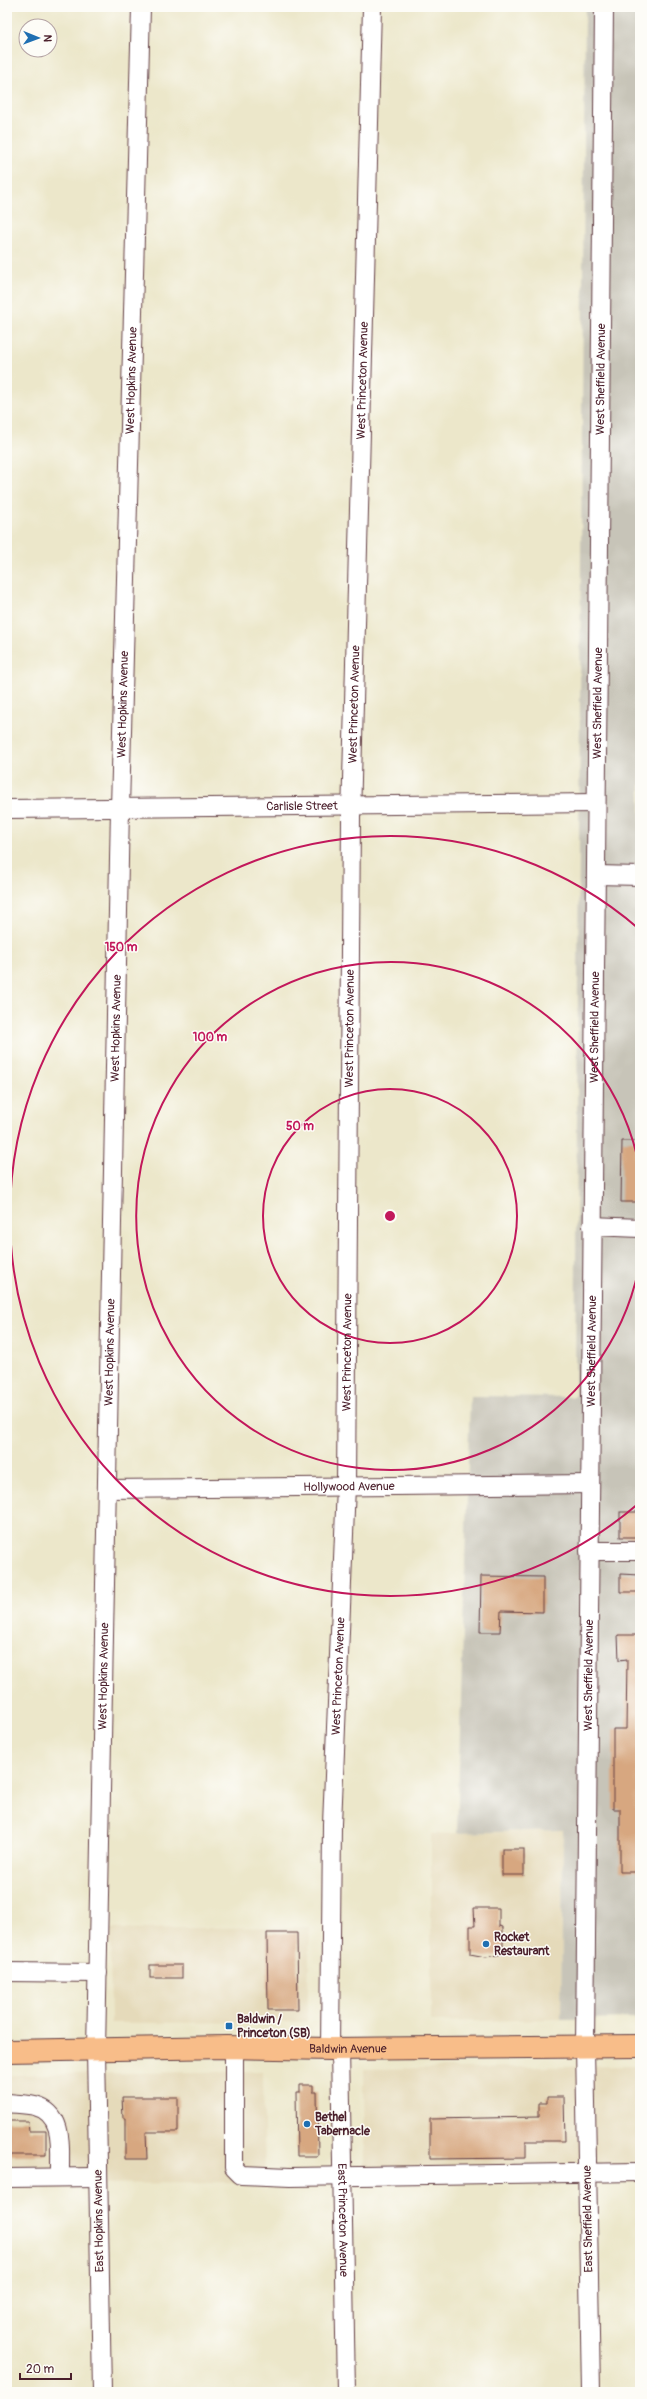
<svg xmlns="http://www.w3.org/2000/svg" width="647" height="2399" font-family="Pangolin,sans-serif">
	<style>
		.built { fill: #e5daba }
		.industrial { fill: #c7c4b8 }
		.building { fill: #d7a780 }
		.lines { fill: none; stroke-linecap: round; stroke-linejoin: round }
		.minor-casing { stroke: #623d43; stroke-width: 20 }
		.major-casing { stroke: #623d43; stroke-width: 24 }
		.minor { stroke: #fff; stroke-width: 18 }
		.major { stroke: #f8bd89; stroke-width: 22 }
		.ring { fill: none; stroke: #c2185b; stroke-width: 2 }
		.poi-dot { fill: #1f6fb2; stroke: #fdfcf7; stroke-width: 1.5 }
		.labels { text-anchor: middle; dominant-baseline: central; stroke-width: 3; stroke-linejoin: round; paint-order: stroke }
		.street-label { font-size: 12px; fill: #4a1f2b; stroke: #fdfcf7 }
		.poi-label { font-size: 12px; font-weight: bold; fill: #4a1f2b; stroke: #fdfcf7; text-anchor: start }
		.centre { fill: #c2185b; stroke: #fdfcf7; stroke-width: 2 }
		.ring-label { font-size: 12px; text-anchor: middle; font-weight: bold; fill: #c2185b; stroke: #fdfcf7; stroke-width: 3; stroke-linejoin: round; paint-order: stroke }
	</style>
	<rect width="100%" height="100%" fill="#fdfcf7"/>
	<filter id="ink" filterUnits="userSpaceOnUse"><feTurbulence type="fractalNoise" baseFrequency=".025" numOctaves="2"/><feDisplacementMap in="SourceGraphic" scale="8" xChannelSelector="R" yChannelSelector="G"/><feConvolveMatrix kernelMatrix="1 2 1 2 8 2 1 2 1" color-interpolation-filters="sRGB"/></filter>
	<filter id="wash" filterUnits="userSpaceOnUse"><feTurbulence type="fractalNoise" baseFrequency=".012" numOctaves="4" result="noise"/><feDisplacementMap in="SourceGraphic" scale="16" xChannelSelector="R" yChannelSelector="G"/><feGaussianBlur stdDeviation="0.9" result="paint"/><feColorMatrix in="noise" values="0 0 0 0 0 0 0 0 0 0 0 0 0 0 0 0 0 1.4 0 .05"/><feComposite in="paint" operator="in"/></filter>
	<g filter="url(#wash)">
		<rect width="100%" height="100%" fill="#ece7ca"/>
		<g class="built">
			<polygon points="563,1830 561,2019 431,2022 431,1834"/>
			<polygon points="310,1927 307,2022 111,2023 110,1929"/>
			<polygon points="640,2066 640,2180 365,2182 364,2069"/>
			<polygon points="263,2071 265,2183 7,2184 7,2075"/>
		</g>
		<polygon class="industrial" points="585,7 640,7 640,2018 561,2019 563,1830 457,1833 470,1396 575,1397"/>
		<g id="blocks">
			<g class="building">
				<polygon points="622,1141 640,1141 640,1202 621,1202"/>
				<rect x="620" y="1512" width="20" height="25"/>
				<polygon points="620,1574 640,1575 640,1592 620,1592"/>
				<polygon points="481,1576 543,1577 543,1612 501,1611 500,1632 480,1632"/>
				<polygon points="618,1635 640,1635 640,1872 620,1872 620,1809 613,1809 613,1729 626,1729 627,1659 619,1660"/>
				<rect x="502" y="1849" width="22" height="26"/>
				<polygon points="474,1908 499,1908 499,1926 503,1927 503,1954 486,1957 470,1954 470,1926 475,1926"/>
				<polygon points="267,1933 297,1933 298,2010 268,2010"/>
				<rect x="150" y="1965" width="32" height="13"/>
				<polygon points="300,2085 313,2085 313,2092 317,2092 318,2156 297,2156 296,2092 300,2092"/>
				<polygon points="122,2097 178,2097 178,2132 146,2132 147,2159 125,2159 125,2118 123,2118"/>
				<polygon points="547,2097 564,2097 565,2141 526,2141 526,2158 430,2159 430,2119 539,2117 539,2103 547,2103"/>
				<polygon points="7,2121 28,2121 29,2131 46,2131 46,2155 7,2155"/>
			</g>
		</g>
	</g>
	<g filter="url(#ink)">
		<use href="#blocks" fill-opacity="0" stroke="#623d43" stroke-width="1"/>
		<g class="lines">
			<defs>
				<g id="minor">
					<path id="s1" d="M7 809 596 803"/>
					<polyline points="596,875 640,876"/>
					<polyline points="592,1226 640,1228"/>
					<path id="s2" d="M107 1489 590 1484"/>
					<polyline points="589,1551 640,1551"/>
					<polyline points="7,1972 98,1973"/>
					<polyline points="234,2047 234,2168 241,2175 290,2177 640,2172"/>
					<path id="s3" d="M340 2048 346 2392"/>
					<path id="s4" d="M330 2049 332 1824 346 1486 351 818 372 7"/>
					<path d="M7 2103C16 2104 26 2104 35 2106 67 2114 59 2153 60 2177"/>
					<polyline points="7,2178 98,2177"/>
					<path id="s5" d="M102 2392 96 2050 120 808 141 7"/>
					<path id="s6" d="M591 2392 585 2046 604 7"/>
				</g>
				<g id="major">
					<path id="s7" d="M7 2051 226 2047 330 2049 640 2046"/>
				</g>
			</defs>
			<use href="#minor" class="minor-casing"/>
			<use href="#major" class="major-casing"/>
			<use href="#minor" class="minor"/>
			<use href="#major" class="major"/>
		</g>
	</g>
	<g class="ring">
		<circle cx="390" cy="1216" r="127"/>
		<path d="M640 1262A254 254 0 1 1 640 1170"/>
		<path d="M639 1503A380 380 0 1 1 639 929"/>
	</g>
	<g class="poi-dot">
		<circle cx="486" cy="1944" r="4"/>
		<rect x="225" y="2022" width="8" height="8" rx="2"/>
		<circle cx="307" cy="2124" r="4"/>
	</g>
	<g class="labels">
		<g class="street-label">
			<text stroke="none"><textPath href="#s6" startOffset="2013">West Sheffield Avenue</textPath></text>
			<text stroke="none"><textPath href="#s4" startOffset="1669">West Princeton Avenue</textPath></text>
			<text stroke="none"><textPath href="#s5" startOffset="2012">West Hopkins Avenue</textPath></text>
			<text stroke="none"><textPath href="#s6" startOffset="1689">West Sheffield Avenue</textPath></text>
			<text stroke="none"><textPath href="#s4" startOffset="1345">West Princeton Avenue</textPath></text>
			<text stroke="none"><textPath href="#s5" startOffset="1688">West Hopkins Avenue</textPath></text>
			<text stroke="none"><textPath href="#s1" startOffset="295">Carlisle Street</textPath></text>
			<text stroke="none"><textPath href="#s6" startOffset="1365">West Sheffield Avenue</textPath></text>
			<text stroke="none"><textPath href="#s4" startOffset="1021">West Princeton Avenue</textPath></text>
			<text stroke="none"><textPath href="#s5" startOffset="1364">West Hopkins Avenue</textPath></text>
			<text stroke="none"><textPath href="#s6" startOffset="1041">West Sheffield Avenue</textPath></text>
			<text stroke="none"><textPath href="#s4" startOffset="697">West Princeton Avenue</textPath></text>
			<text stroke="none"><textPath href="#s5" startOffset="1040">West Hopkins Avenue</textPath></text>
			<text stroke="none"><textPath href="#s2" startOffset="242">Hollywood Avenue</textPath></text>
			<text stroke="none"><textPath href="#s6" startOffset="717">West Sheffield Avenue</textPath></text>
			<text stroke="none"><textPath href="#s4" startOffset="373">West Princeton Avenue</textPath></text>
			<text stroke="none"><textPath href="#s5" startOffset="716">West Hopkins Avenue</textPath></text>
			<text stroke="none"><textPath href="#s7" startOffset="341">Baldwin Avenue</textPath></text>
			<text transform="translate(588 2219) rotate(-91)">East Sheffield Avenue</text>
			<text stroke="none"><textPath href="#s3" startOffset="172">East Princeton Avenue</textPath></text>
			<text transform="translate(99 2221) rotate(-91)">East Hopkins Avenue</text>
		</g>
		<g class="poi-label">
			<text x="494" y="1937">Rocket<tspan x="494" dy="14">Restaurant</tspan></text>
			<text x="237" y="2019">Baldwin /<tspan x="237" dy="14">Princeton (SB)</tspan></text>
			<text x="315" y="2117">Bethel<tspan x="315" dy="14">Tabernacle</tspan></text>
		</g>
	</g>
	<circle cx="390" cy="1216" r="6" class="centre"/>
	<g class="ring-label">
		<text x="121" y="951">150 m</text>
		<text x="210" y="1041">100 m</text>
		<text x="300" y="1130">50 m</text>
	</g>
	<rect width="647" height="2399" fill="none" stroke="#fdfcf7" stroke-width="24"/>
	<g transform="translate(38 38) rotate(91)"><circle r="19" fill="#fdfcf7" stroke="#b5a4a5"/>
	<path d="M0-3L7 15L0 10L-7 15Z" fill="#1f6fb2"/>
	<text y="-6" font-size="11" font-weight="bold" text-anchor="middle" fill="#4a1f2b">N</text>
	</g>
	<path d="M20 2373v6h51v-6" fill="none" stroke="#4a1f2b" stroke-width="2"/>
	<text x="26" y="2373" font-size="12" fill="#4a1f2b" stroke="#fdfcf7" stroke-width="3" paint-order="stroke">20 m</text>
</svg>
